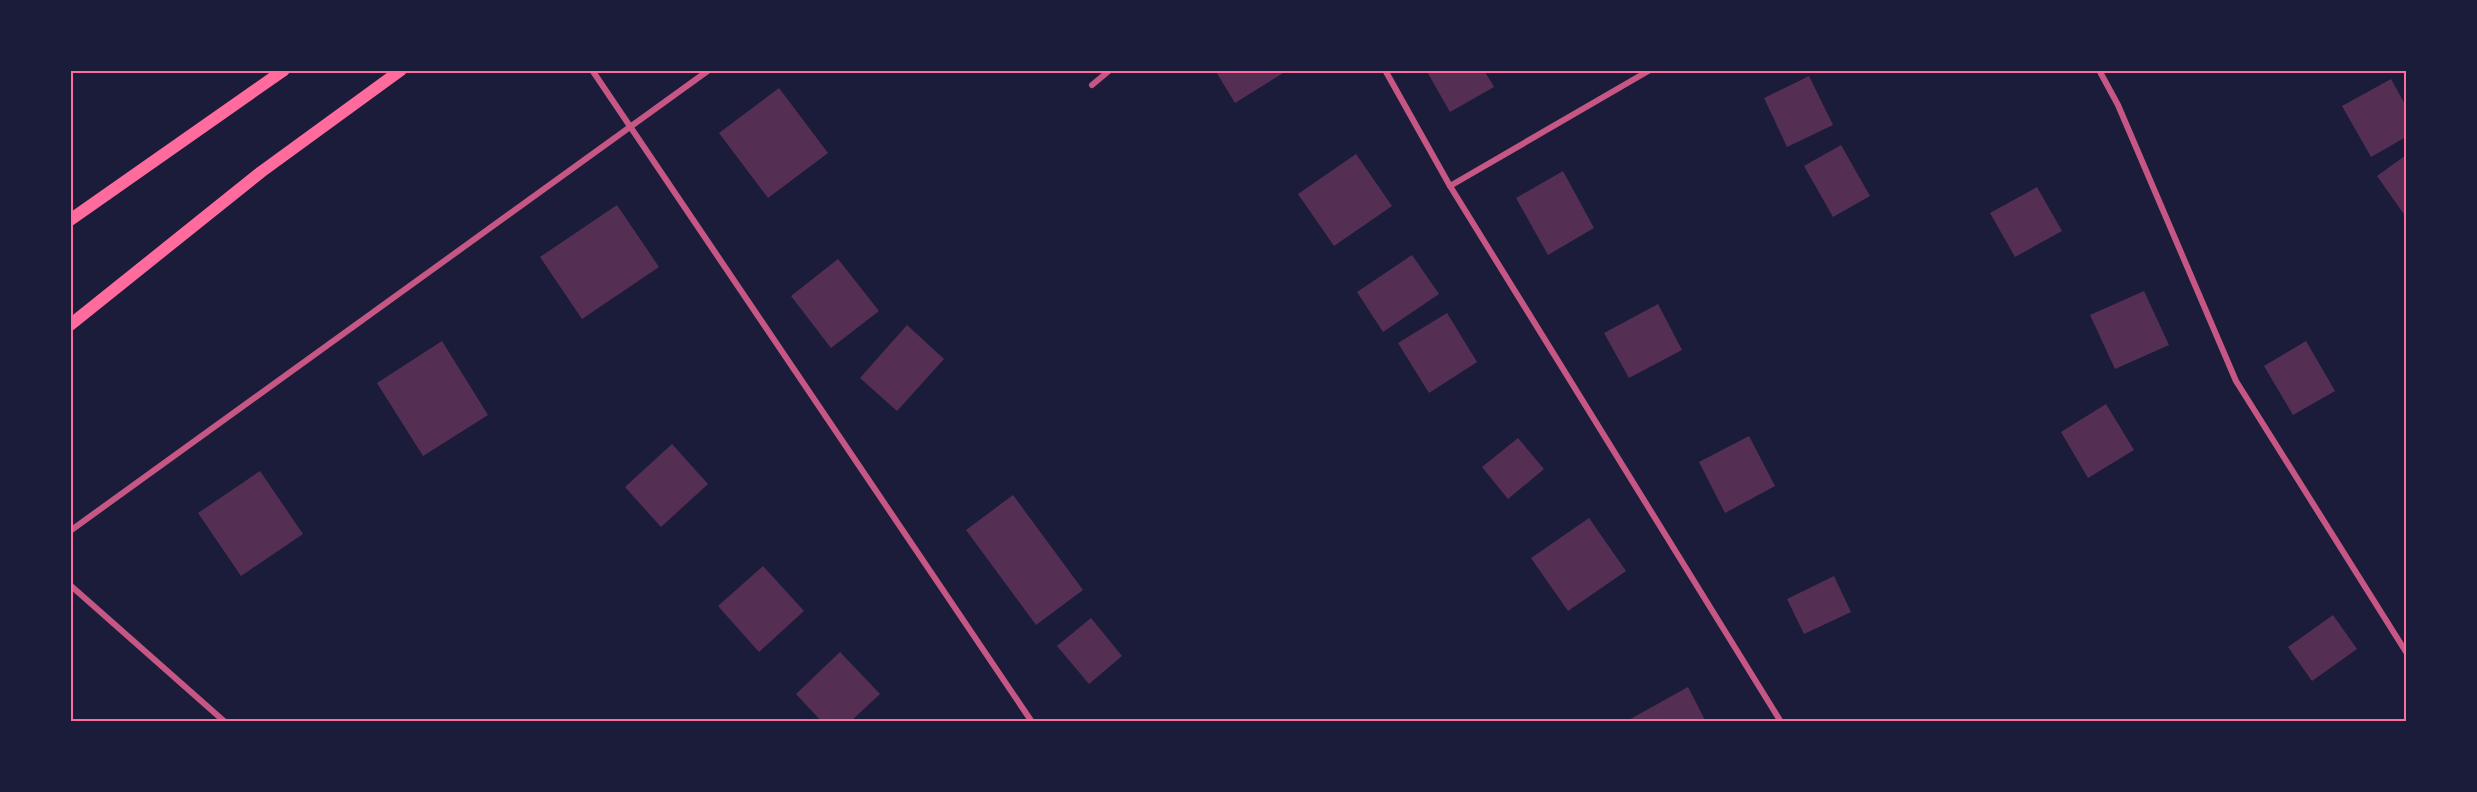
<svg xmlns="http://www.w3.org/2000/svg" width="2477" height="792" font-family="'Nunito Sans',sans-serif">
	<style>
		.building { fill: #542f53 }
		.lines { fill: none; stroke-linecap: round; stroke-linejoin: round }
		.minor { stroke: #c65784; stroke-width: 6 }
		.secondary { stroke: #ff6b9d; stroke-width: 12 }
		.neatline { fill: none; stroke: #ff6b9d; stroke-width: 2 }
	</style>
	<rect width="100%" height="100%" fill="#1b1b3a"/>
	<g class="building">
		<polygon points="1215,70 1288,70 1235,103"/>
		<polygon points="1426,70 1484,70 1494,87 1450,112"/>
		<polygon points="1809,76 1833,125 1787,147 1764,98"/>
		<polygon points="2391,79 2406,106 2406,137 2371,157 2342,106"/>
		<polygon points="779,88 828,153 768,198 719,133"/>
		<polygon points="1841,145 1870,196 1833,217 1804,166"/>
		<polygon points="1356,154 1392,206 1334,246 1298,194"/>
		<polygon points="2406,155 2406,217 2377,176"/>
		<polygon points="1563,171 1594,228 1548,255 1516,198"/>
		<polygon points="2037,187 2062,231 2015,257 1990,213"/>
		<polygon points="617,205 659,267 582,319 540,257"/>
		<polygon points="1412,255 1439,294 1383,332 1357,292"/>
		<polygon points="838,259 879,311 831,348 791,296"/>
		<polygon points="2144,291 2169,345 2115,369 2090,315"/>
		<polygon points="1658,304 1682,350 1629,378 1604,333"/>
		<polygon points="1447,313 1477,362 1429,393 1398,343"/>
		<polygon points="907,325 944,359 897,411 860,378"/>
		<polygon points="442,341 488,415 423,456 377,383"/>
		<polygon points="2306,341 2335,391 2293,415 2264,366"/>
		<polygon points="2106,404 2134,450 2088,478 2061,432"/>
		<polygon points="1749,436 1775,486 1725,513 1699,462"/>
		<polygon points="1518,438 1544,469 1508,499 1482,467"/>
		<polygon points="672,444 708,484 661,527 625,487"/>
		<polygon points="260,471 303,534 241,576 198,513"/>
		<polygon points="1013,495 1083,590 1036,625 966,530"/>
		<polygon points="1589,518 1626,571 1568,611 1531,558"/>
		<polygon points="763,566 804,611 759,652 718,606"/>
		<polygon points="1834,576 1851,612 1804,634 1787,599"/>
		<polygon points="2333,615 2357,649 2312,681 2288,647"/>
		<polygon points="1091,618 1122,656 1089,684 1057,646"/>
		<polygon points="840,652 880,694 850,722 822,722 796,694"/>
		<polygon points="1688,687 1706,722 1625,722"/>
	</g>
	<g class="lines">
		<g class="minor">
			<polyline points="592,70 1032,722"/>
			<polyline points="1385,70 1450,186 1781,722"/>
			<polyline points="2099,70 2118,105 2236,381 2406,652"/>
			<polyline points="1092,85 1110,70"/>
			<polyline points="1450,186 1650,70"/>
			<polyline points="70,531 709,70"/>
			<polyline points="70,585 225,722"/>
		</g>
		<g class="secondary">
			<polyline points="70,220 284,70"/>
			<polyline points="70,325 261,172 401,70"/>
		</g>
	</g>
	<rect width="2477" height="792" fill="none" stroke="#1b1b3a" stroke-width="144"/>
	<rect x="72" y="72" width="2333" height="648" class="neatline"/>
</svg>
